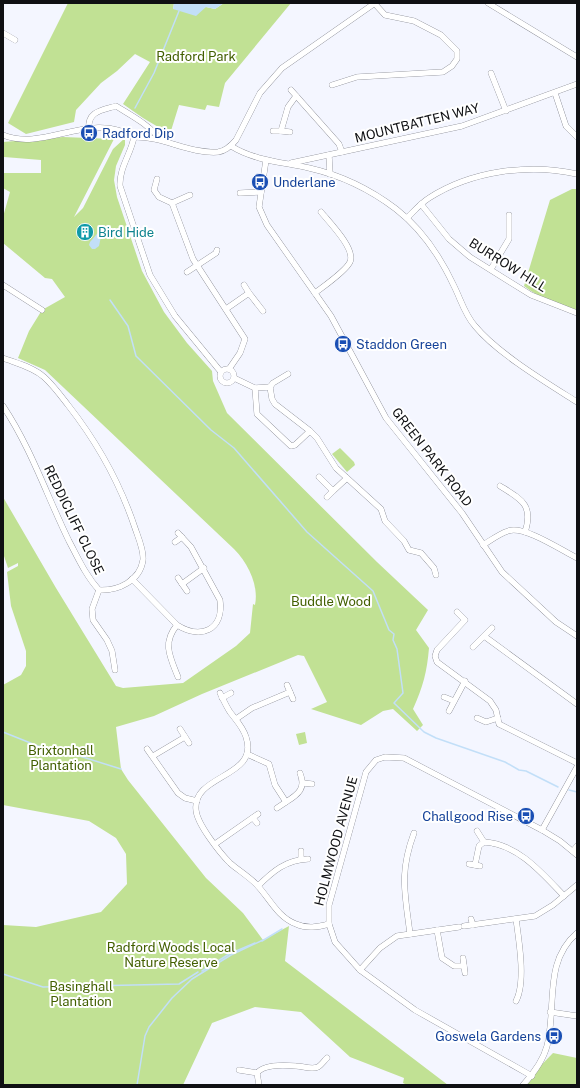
<svg xmlns="http://www.w3.org/2000/svg" width="580" height="1088" font-family="'Public Sans',sans-serif">
	<style>
		.green { fill: #c1e194; fill-rule: evenodd }
		.water { fill: #c2dff8 }
		.lines { fill: none; stroke-linecap: round; stroke-linejoin: round }
		.stream { stroke: #c2dff8; stroke-width: 1.5 }
		.minor-casing { stroke: #747680; stroke-width: 6 }
		.minor { stroke: #fff; stroke-width: 5.5 }
		.labels { text-anchor: middle; dominant-baseline: central; stroke-width: 4; stroke-linejoin: round; paint-order: stroke }
		.park-label { font-size: 13px; fill: #425f00; stroke: #fff }
		.street-label { font-size: 13px; fill: #0f1013; stroke: #fff }
		.transit-label { font-size: 13px; fill: #164399; stroke: #fff; text-anchor: start }
		.culture-label { font-size: 13px; fill: #0d838f; stroke: #fff; text-anchor: start }
	</style>
	<rect width="100%" height="100%" fill="#f4f6ff"/>
	<g class="green">
		<polygon points="68,3 174,3 173,9 206,7 215,9 224,3 291,3 225,83 219,107 207,105 205,110 179,105 170,134 143,118 123,104 150,62 135,54 117,71 101,83 76,110 74,122 26,134 8,123"/>
		<path d="M63 137 114 139 74 217 83 208 113 149 125 138V145L116 166 114 180 117 197 142 271 164 312 187 343 212 371 213 381 227 413 377 562 428 610 416 630 429 648C427 672 423 687 413 709L423 725 417 731 393 709 383 711 361 725 311 709 327 702 304 656 298 655 202 694 154 716 116 727 121 769 128 780 206 878 243 913 263 940 289 926 285 961 448 1085H407L403 1083 404 1078 350 1057 301 1012 255 1007 212 1023 183 1085H3V925L36 927 101 912 127 884 126 854 116 838 89 821 3 805V685L21 675 26 666V651L11 606 7 572 18 566V563L8 568 3 553V497L56 588 116 686 123 688 183 683 236 646 250 633 253 604 255 605C259 585 248 563 234 549L45 370 18 358 29 331 42 310 65 297 52 279 45 278 3 243V217L10 192 3 188V142ZM4 157 41 160V173H4Z"/>
		<path d="M572 189H577V311C558 304 539 298 524 286L550 200Z"/>
		<polygon points="340,448 354,462 355,465 347,472 332,454"/>
		<polygon points="305,732 307,743 299,745 296,734"/>
		<polygon points="553,1053 577,1058 577,1085 522,1085"/>
	</g>
	<g class="water">
		<polygon points="174,3 224,3 215,9 206,7 196,16 173,9"/>
		<polygon points="103,227 99,246 95,249 92,249 89,245 90,242"/>
	</g>
	<g class="lines">
		<g class="stream">
			<polyline points="135,108 154,73 179,11"/>
			<polyline points="110,300 128,326 136,356 211,430 234,448 307,532 373,591 389,630 394,634 393,640 397,649 403,693 394,703 424,732 436,738 505,762 519,770 526,771 558,787"/>
			<polyline points="3,732 38,746 57,749 121,769"/>
			<polyline points="569,790 577,792"/>
			<polyline points="262,941 282,929"/>
			<polyline points="202,971 229,954 255,943"/>
			<polyline points="3,974 43,987 179,984 198,972"/>
			<polyline points="137,1085 145,1036 149,1027 172,998 192,979 231,955 263,940"/>
		</g>
		<defs>
			<g id="minor">
				<polyline points="488,3 577,57"/>
				<polyline points="3,33 15,40"/>
				<polyline points="491,73 506,111"/>
				<polyline points="332,85 357,77 443,72 452,66 457,59 457,51 441,35 414,21 385,15 375,4"/>
				<polyline points="291,90 339,144 342,152"/>
				<polyline points="555,93 566,126 577,137"/>
				<path d="M89 129C87 111 103 110 116 106 132 116 148 124 160 139"/>
				<polyline points="273,131 281,131 288,107 296,96"/>
				<polyline points="281,131 290,132"/>
				<path d="M3 135C45 152 90 110 134 137"/>
				<path d="M134 137C163 136 189 154 218 152 226 151 231 146 236 140L260 93 282 68 375 3"/>
				<path d="M134 137C131 154 119 168 120 186L150 275 175 316 221 372"/>
				<path d="M231 146C255 161 283 162 309 168 340 175 371 190 396 209 423 230 440 256 454 286 461 300 465 315 475 326 497 353 547 383 577 402"/>
				<polyline points="329,155 330,174"/>
				<polyline points="266,160 259,207 267,225 331,316 386,418 462,513 502,572 556,622 577,636"/>
				<polyline points="291,163 462,126 577,84"/>
				<polyline points="157,179 154,190 159,197 172,203 193,259 245,339 240,353 229,369"/>
				<polyline points="240,193 261,192"/>
				<polyline points="172,203 190,195"/>
				<polyline points="421,204 449,239 470,257 531,295 577,313"/>
				<path d="M407 218C414 211 421 203 429 198 471 171 529 163 577 174"/>
				<polyline points="491,269 509,239 509,215"/>
				<polyline points="187,272 216,253 217,250"/>
				<polyline points="3,285 42,310"/>
				<polyline points="244,285 249,293"/>
				<path d="M315 293C324 286 346 271 350 262 356 249 329 222 321 212"/>
				<polyline points="226,309 249,293 263,311"/>
				<path d="M3 358C16 363 33 367 44 377 53 385 61 396 68 405 97 442 120 483 135 528 138 537 144 550 143 560 140 581 118 591 99 590 86 576 78 558 69 541 47 496 31 448 3 406"/>
				<circle cx="227" cy="376" r="7"/>
				<polyline points="234,378 255,388 257,414 291,446 295,445 310,431 317,438 336,468 381,509 385,521 404,541 409,550 421,553 434,568 436,575"/>
				<polyline points="270,387 273,383 288,374"/>
				<polyline points="255,388 270,387 272,399 275,404 310,431"/>
				<polyline points="319,477 333,491 347,478"/>
				<path d="M500 486C521 499 534 505 525 532"/>
				<polyline points="327,497 333,491"/>
				<polyline points="175,542 182,537"/>
				<path d="M483 545C491 540 499 534 508 531 524 525 561 550 577 558"/>
				<polyline points="178,578 187,591"/>
				<path d="M132 579 177 625C201 640 224 630 220 600L191 547 178 533"/>
				<polyline points="182,584 204,568"/>
				<polyline points="99,590 92,609 93,620 107,640 112,651 115,670"/>
				<polyline points="457,612 465,620 437,650 435,656 437,662 490,701 496,710 499,724 577,763"/>
				<path d="M177 625C162 643 170 657 178 677"/>
				<polyline points="484,636 492,628"/>
				<polyline points="473,647 484,636 577,704"/>
				<polyline points="287,685 293,699"/>
				<path d="M220 693C223 699 226 706 230 712 236 720 243 727 246 737 260 778 192 774 196 810 197 824 220 853 230 863 238 870 248 876 256 884 269 897 277 917 296 924 307 929 318 927 329 924"/>
				<polyline points="444,697 454,701"/>
				<polyline points="222,698 231,693"/>
				<polyline points="449,711 465,681"/>
				<polyline points="477,718 486,722 498,718"/>
				<polyline points="236,719 252,708 290,692"/>
				<polyline points="180,729 189,743"/>
				<polyline points="147,749 178,793 185,798 197,801"/>
				<path d="M247 754 269 764 275 785 286 802C299 794 306 788 300 773"/>
				<polyline points="153,756 185,737"/>
				<polyline points="303,783 312,784"/>
				<polyline points="277,808 286,802"/>
				<polyline points="253,818 257,823"/>
				<polyline points="542,830 577,767"/>
				<polyline points="477,831 484,842"/>
				<polyline points="215,844 258,814"/>
				<polyline points="301,851 301,859"/>
				<polyline points="573,851 577,846"/>
				<polyline points="469,864 480,866"/>
				<path d="M475 865 479 846 484 842C518 844 542 873 564 896"/>
				<path d="M258 886C273 871 286 860 308 859"/>
				<polyline points="471,919 473,925"/>
				<path d="M516 919C519 941 526 982 516 1001"/>
				<polyline points="464,926 535,916 553,905 577,885"/>
				<polyline points="437,930 442,958 454,966 464,966"/>
				<path d="M410 934C405 893 399 873 414 833"/>
				<polyline points="463,958 465,973"/>
				<polyline points="360,970 380,948 397,936 459,927"/>
				<polyline points="550,1012 577,1016"/>
				<path d="M239 1070 257 1073C264 1064 285 1065 296 1066 303 1066 311 1070 318 1067 321 1065 324 1061 327 1058"/>
				<polyline points="257,1073 259,1085"/>
				<polyline points="532,1076 415,1010 360,970 335,942 329,924 329,905 366,772 376,760 385,757 404,758 542,830 560,841 577,855"/>
				<path d="M523 1085C534 1073 543 1061 547 1046 557 1007 543 962 577 933"/>
			</g>
		</defs>
		<use href="#minor" class="minor-casing"/>
		<use href="#minor" class="minor"/>
	</g>
	<defs>
		<symbol id="bus-disc" viewBox="-11 -11 22 22"><circle r="9.5" fill="#1a4fb4" stroke="#fff"/><path d="M-5-6H5V4H4V6H2V4H-2V6H-4V4H-5ZM-3.5-4V0h7V-4ZM-3.5 1.2v1.5H-2V1.2ZM2 1.2v1.5H3.5V1.2Z" fill="#fff"/></symbol>
		<symbol id="building-disc" viewBox="-11 -11 22 22"><circle r="9.5" fill="#0f9aa8" stroke="#fff"/><path d="M-4-6H4V6H1V3H-1V6H-4ZM-2.5-4.3h1.7v1.8h-1.7ZM.8-4.3h1.7v1.8H.8ZM-2.5-1h1.7V.8h-1.7ZM.8-1h1.7V.8H.8Z" fill="#fff"/></symbol>
	</defs>
	<g fill-rule="evenodd">
		<use href="#bus-disc" x="79" y="123" width="20" height="20"/>
		<use href="#bus-disc" x="250" y="172" width="20" height="20"/>
		<use href="#building-disc" x="75" y="222" width="20" height="20"/>
		<use href="#bus-disc" x="333" y="334" width="20" height="20"/>
		<use href="#bus-disc" x="516" y="806" width="20" height="20"/>
		<use href="#bus-disc" x="544" y="1026" width="20" height="20"/>
	</g>
	<g class="labels">
		<g class="park-label">
			<text x="196" y="56">Radford Park</text>
			<text x="331" y="601">Buddle Wood</text>
			<text x="61" y="750">Brixtonhall<tspan x="61" dy="15">Plantation</tspan></text>
			<text x="171" y="947">Radford Woods Local<tspan x="171" dy="15">Nature Reserve</tspan></text>
			<text x="81" y="986">Basinghall<tspan x="81" dy="15">Plantation</tspan></text>
		</g>
		<g class="street-label">
			<text transform="translate(417 123) rotate(-14)">MOUNTBATTEN WAY</text>
			<text transform="translate(508 265) rotate(32)">BURROW HILL</text>
			<text transform="translate(432 457) rotate(52)">GREEN PARK ROAD</text>
			<text transform="translate(74 520) rotate(64)">REDDICLIFF CLOSE</text>
			<text transform="translate(336 841) rotate(-75)">HOLMWOOD AVENUE</text>
		</g>
		<g class="transit-label">
			<text x="102" y="133">Radford Dip</text>
			<text x="273" y="182">Underlane</text>
			<text x="356" y="344">Staddon Green</text>
			<text x="513" y="816" text-anchor="end">Challgood Rise</text>
			<text x="541" y="1036" text-anchor="end">Goswela Gardens</text>
		</g>
		<g class="culture-label">
			<text x="98" y="232">Bird Hide</text>
		</g>
	</g>
	<rect width="580" height="1088" fill="none" stroke="#0f1013" stroke-width="8"/>
</svg>
